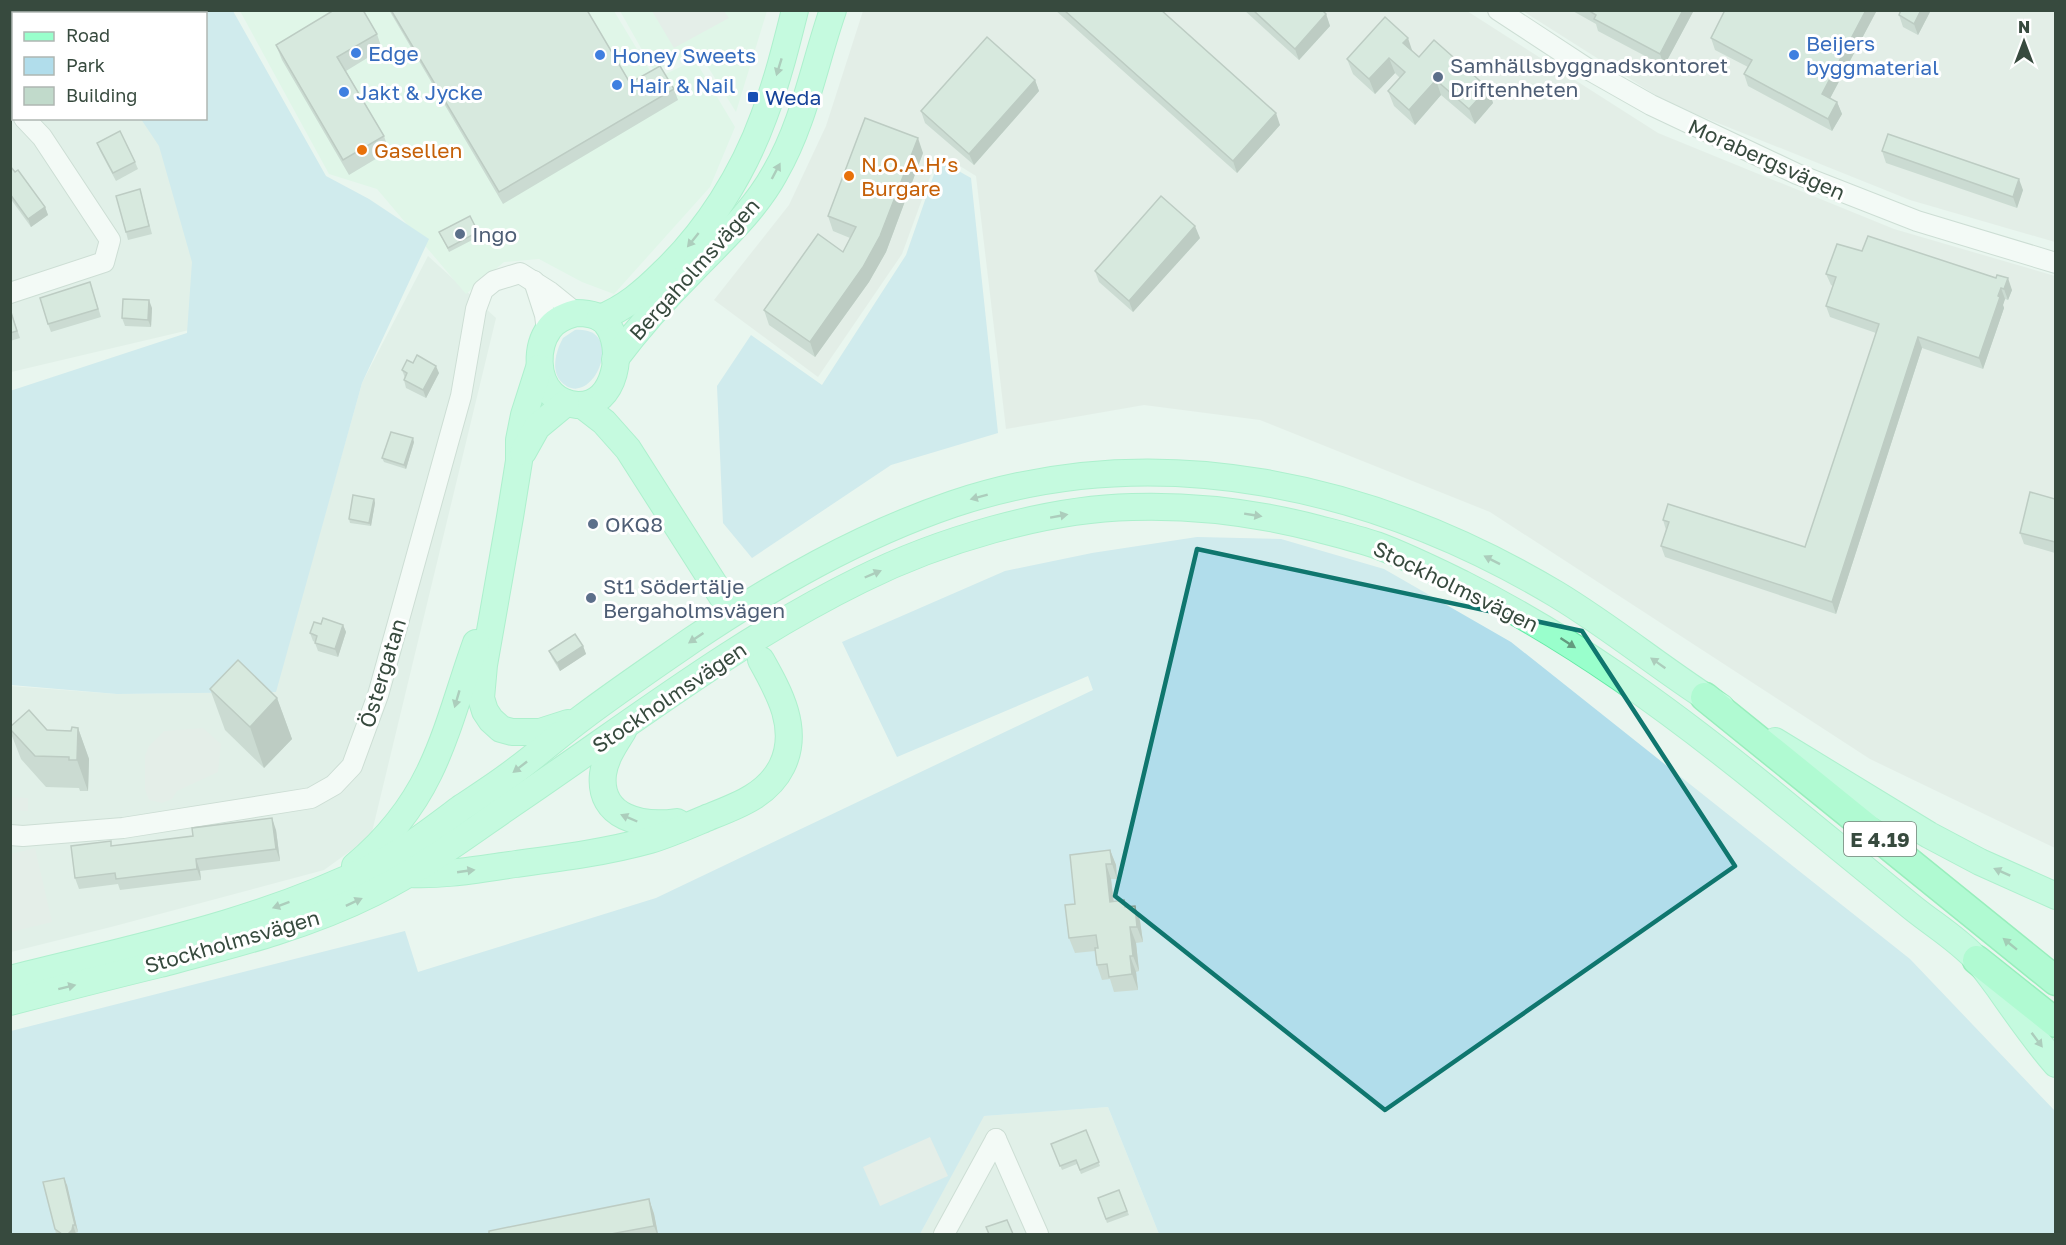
<svg xmlns="http://www.w3.org/2000/svg" width="2066" height="1245" font-family="'Golos Text',sans-serif">
	<style>
		.residential { fill: #d7e9e0 }
		.commercial { fill: #d4f7e1 }
		.industrial { fill: #dbe5de }
		.green { fill: #b1ddeb }
		.parking { fill: #dee4e0 }
		.lines { fill: none; stroke-linecap: round; stroke-linejoin: round }
		.minor-casing { stroke: #abc1b5; stroke-width: 22 }
		.major-casing { stroke: #64e9a5; stroke-width: 28 }
		.highway-casing { stroke: #35e47f; stroke-width: 31 }
		.minor { stroke: #fff; stroke-width: 20 }
		.major { stroke: #9fc; stroke-width: 26 }
		.highway { stroke: #6bffaf; stroke-width: 28 }
		.wall { fill: #a6bbaf }
		.shaded-wall { fill: #87998e }
		.building { fill: #c1dacb; stroke: #87998e; stroke-width: 1.5 }
		.oneway { fill: #639b7e }
		.oneway2 { fill: #4e9b71 }
		.marked { fill: none; stroke: #0f766e; stroke-width: 4.5; stroke-linejoin: round }
		.shop-dot { fill: #3f7fe0; stroke: #fff; stroke-width: 2 }
		.service-dot { fill: #5c6f8a; stroke: #fff; stroke-width: 2 }
		.transit-dot { fill: #1a4fb4; stroke: #fff; stroke-width: 2 }
		.food-dot { fill: #e8710a; stroke: #fff; stroke-width: 2 }
		.labels { text-anchor: middle; dominant-baseline: central; stroke-width: 6; stroke-linejoin: round; paint-order: stroke }
		.shield { fill: #fff; stroke: #738078; stroke-width: 1.5 }
		.shield-label { font-size: 20px; font-weight: bold; fill: #374a3e }
		.shop-label { font-size: 21px; fill: #366cbe; stroke: #fff; text-anchor: start }
		.service-label { font-size: 21px; fill: #4e5e75; stroke: #fff; text-anchor: start }
		.transit-label { font-size: 21px; fill: #164399; stroke: #fff; text-anchor: start }
		.food-label { font-size: 21px; fill: #c56008; stroke: #fff; text-anchor: start }
		.street-label { font-size: 21px; fill: #374a3e; stroke: #fff }
	</style>
	<rect width="100%" height="100%" fill="#e9f5ef"/>
	<g class="residential">
		<polygon points="10,11 147,11 149,13 14,14 14,118 190,119 265,312 11,372"/>
		<polygon points="428,256 496,318 371,836 324,870 111,927 11,952 10,686 117,694 275,692 362,383"/>
		<polygon points="1108,1107 1159,1234 920,1234 983,1116"/>
	</g>
	<g class="commercial">
		<polygon points="240,11 614,11 655,79 695,60 735,127 710,187 614,294 582,282 539,259 504,262 466,294 377,189 329,174"/>
		<polygon points="620,11 767,11 736,112 698,51 654,71"/>
	</g>
	<g class="industrial">
		<polygon points="863,11 1467,11 1658,133 1894,229 2055,276 2055,848 1870,759 1490,512 1260,420 1144,405 1006,429 976,176 939,153 902,254 818,377 714,300 789,205 826,126"/>
		<polygon points="1523,11 2055,11 2055,242 1910,200 1668,103"/>
	</g>
	<g class="green">
		<polygon points="63,11 233,11 326,176 369,199 429,239 362,383 276,692 117,694 11,685 10,391 187,333 192,262 159,146 141,119 206,118 206,14 66,14"/>
		<polygon points="939,160 971,178 998,433 891,465 752,558 723,523 717,386 751,335 822,385 906,255"/>
		<path d="M575 330C631 326 589 418 559 379 551 367 557 349 563 338Z"/>
		<polygon points="1197,537 1281,539 1384,569 1511,642 1910,959 2055,1111 2055,1234 1159,1234 1108,1107 984,1116 920,1234 11,1234 11,1031 405,931 418,972 656,898 1093,690 1088,676 897,757 842,642 1005,571 1092,553"/>
	</g>
	<g class="parking">
		<polygon points="652,11 724,11 729,18 674,48"/>
		<polygon points="203,728 221,744 218,772 177,791 172,799 162,803 149,800 145,789 145,756 149,746 164,731"/>
		<polygon points="11,797 28,798 28,811 11,810"/>
		<polygon points="35,848 52,922 11,932 11,854"/>
		<polygon points="930,1137 948,1176 880,1206 863,1167"/>
	</g>
	<g class="lines">
		<defs>
			<g id="minor">
				<polyline points="1498,10 1591,71 1651,105 1797,174 1917,221 2056,263"/>
				<polyline points="10,104 14,107"/>
				<polyline points="534,281 545,315 547,331"/>
				<polyline points="10,293 104,262 110,240 42,137 24,118"/>
				<polyline points="10,835 23,836 123,828 311,798 334,785 352,766 378,695 461,396 476,309 483,290 494,281 520,273 550,292 576,313"/>
				<polyline points="996,1139 1038,1234"/>
				<polyline points="944,1234 996,1139"/>
			</g>
			<g id="major">
				<path d="M576 313C586 313 599 314 606 323 626 347 616 407 577 405 567 404 558 400 552 394 536 378 536 347 549 329 555 320 565 316 576 313Z"/>
				<path d="M600 318C625 308 644 292 663 273 707 231 743 174 764 116 777 82 786 46 795 10"/>
				<path d="M615 359C639 327 665 298 693 270 722 240 755 210 775 173 804 123 814 65 833 10"/>
				<polyline points="539,368 524,415 519,440 519,461 510,517 484,665 481,698 485,711 491,720 501,729 512,732 540,732 568,723"/>
				<polyline points="582,405 604,422 628,449 723,598"/>
				<polyline points="523,452 537,427 566,403"/>
				<path d="M623 731C615 744 605 758 603 774 598 818 642 827 677 822"/>
				<polyline points="1775,741 1929,835 1980,862 2056,896"/>
				<path d="M355 866C385 841 412 808 429 773 449 732 460 687 476 643"/>
				<path d="M408 874C444 876 480 869 516 864 561 858 607 852 650 840 670 834 690 825 709 817 737 806 768 795 782 766 800 729 779 692 761 660"/>
				<path d="M10 979C133 948 260 923 374 866 405 851 433 829 461 808 479 796 498 784 516 770 539 753 560 734 583 717 619 690 656 665 692 640 774 585 859 536 953 504 1159 435 1375 486 1556 594 1614 629 1665 672 1721 707"/>
				<path d="M10 1002C60 989 110 976 160 964 232 945 305 927 373 893 422 869 467 835 512 804 626 727 736 641 860 580 938 541 1045 509 1132 507 1195 505 1258 513 1319 529 1338 534 1358 539 1376 545 1406 556 1434 570 1463 584 1573 639 1671 711 1766 788 1815 828 1864 868 1913 908 1934 925 1959 940 1977 960 1985 968 1992 979 1999 988 2017 1014 2035 1040 2056 1064"/>
			</g>
			<g id="highway">
				<polyline points="1705,697 2056,981"/>
				<polyline points="1977,960 2056,1023"/>
			</g>
		</defs>
		<use href="#minor" class="minor-casing"/>
		<use href="#major" class="major-casing"/>
		<use href="#highway" class="highway-casing"/>
		<use href="#minor" class="minor"/>
		<use href="#major" class="major"/>
		<use href="#highway" class="highway"/>
	</g>
	<g class="wall">
		<polygon points="389,10 587,10 630,83 674,89 678,100 503,204"/>
		<polygon points="1055,10 1161,10 1280,125 1237,173"/>
		<polygon points="1244,10 1322,10 1326,14 1330,26 1299,60"/>
		<polygon points="1571,10 1694,10 1664,66 1598,31 1596,24"/>
		<polygon points="1725,10 1877,10 1830,98 1837,102 1842,114 1832,131 1748,86 1744,74 1748,67 1715,50 1711,38"/>
		<polygon points="1901,10 1931,10 1918,35 1903,27 1899,15"/>
		<polygon points="377,34 382,49 346,71 384,136 389,151 349,175 282,60 276,45"/>
		<polygon points="1413,52 1419,57 1488,88 1493,103 1475,124 1441,95 1415,125 1394,106 1388,91 1400,78 1395,73 1375,94 1353,74 1347,59"/>
		<polygon points="1035,80 1039,91 974,165 925,123 921,111"/>
		<polygon points="97,143 135,162 138,169 116,181 100,151"/>
		<polygon points="1882,151 2023,190 2017,208 1886,163"/>
		<polygon points="923,153 886,252 869,282 815,357 769,325 764,310 843,252 850,238 833,231 828,216"/>
		<polygon points="10,166 45,207 48,215 31,227 10,198"/>
		<polygon points="140,189 152,234 128,240 126,232"/>
		<polygon points="439,232 478,232 480,236 449,252"/>
		<polygon points="1200,238 1133,312 1099,282 1095,271"/>
		<polygon points="1862,251 2012,290 2008,300 2005,299 2003,305 2004,308 1983,369 1922,348 1836,614 1665,557 1661,546 1666,530 1663,520 1805,547 1876,333 1830,317 1826,306 1833,286 1831,285 1826,274"/>
		<polygon points="90,282 101,317 51,332 48,324"/>
		<polygon points="152,308 151,327 125,326 122,318"/>
		<polygon points="10,309 20,338 10,341"/>
		<polygon points="413,363 439,373 426,398 406,388 404,380 405,378 402,370"/>
		<polygon points="414,442 406,469 384,462 382,458"/>
		<polygon points="374,499 375,503 371,526 350,523 349,519"/>
		<polygon points="2055,499 2055,553 2024,544 2020,533"/>
		<polygon points="321,624 343,625 346,632 338,657 318,651 315,643 315,642 313,641 310,633"/>
		<polygon points="583,646 586,654 560,671 552,658 549,651"/>
		<polygon points="210,689 277,698 292,739 264,768 225,730"/>
		<polygon points="10,727 71,731 78,728 89,759 88,791 80,791 79,788 46,787 21,759 10,731"/>
		<polygon points="276,830 280,861 200,871 201,880 120,890 118,884 79,889 75,878 113,846"/>
		<polygon points="1110,850 1116,865 1117,879 1111,879 1114,901 1127,907 1135,906 1140,921 1143,942 1136,943 1139,971 1136,972 1138,990 1114,992 1110,979 1102,980 1097,965 1095,951 1075,953 1069,938 1075,904"/>
		<polygon points="1086,1130 1100,1166 1081,1174 1077,1164 1062,1170 1051,1144"/>
		<polygon points="67,1185 78,1232 76,1233 76,1234 56,1234 55,1229"/>
		<polygon points="1119,1190 1129,1215 1107,1223 1098,1198"/>
		<polygon points="649,1199 654,1214 658,1234 489,1234"/>
	</g>
	<g class="shaded-wall">
		<polygon points="1683,10 1694,10 1664,66 1660,54"/>
		<polygon points="1866,10 1877,10 1826,106 1822,94"/>
		<polygon points="1921,10 1931,10 1918,35 1914,24"/>
		<polygon points="1326,14 1330,26 1299,60 1295,49"/>
		<polygon points="1408,38 1413,53 1403,43"/>
		<polygon points="1389,58 1395,73 1375,94 1369,79"/>
		<polygon points="1035,80 1039,91 974,165 969,154"/>
		<polygon points="1436,80 1441,95 1415,125 1409,110"/>
		<polygon points="1488,88 1493,103 1475,124 1469,109"/>
		<polygon points="1837,102 1842,114 1832,131 1828,119"/>
		<polygon points="1276,113 1280,125 1237,173 1233,161"/>
		<polygon points="918,138 923,153 886,252 869,282 815,357 810,342"/>
		<polygon points="2019,179 2023,190 2017,208 2013,197"/>
		<polygon points="45,207 48,215 31,227 28,219"/>
		<polygon points="1195,226 1200,238 1133,312 1129,301"/>
		<polygon points="2008,278 2012,290 2008,300 2004,289"/>
		<polygon points="2001,288 2005,299 2003,305 2004,308 1983,369 1979,358"/>
		<polygon points="149,300 152,308 151,327 148,320"/>
		<polygon points="1918,337 1922,348 1836,614 1832,602"/>
		<polygon points="436,366 439,373 426,398 423,390"/>
		<polygon points="413,438 414,442 406,469 404,465"/>
		<polygon points="374,499 375,503 371,526 369,523"/>
		<polygon points="343,625 346,632 338,657 335,649"/>
		<polygon points="583,646 586,654 560,671 557,663"/>
		<polygon points="277,698 292,739 264,768 250,727"/>
		<polygon points="78,728 89,759 88,791 77,760"/>
		<polygon points="272,818 276,830 280,861 276,849"/>
		<polygon points="1110,850 1116,865 1117,879 1112,864"/>
		<polygon points="196,859 200,871 201,880 197,869"/>
		<polygon points="1106,864 1111,879 1115,917 1110,902"/>
		<polygon points="1135,906 1140,921 1143,942 1137,927"/>
		<polygon points="1130,927 1136,943 1139,971 1133,956"/>
		<polygon points="1130,956 1136,972 1138,990 1132,974"/>
		<polygon points="64,1178 67,1185 78,1232 75,1225"/>
		<polygon points="649,1199 654,1214 658,1234 657,1234 654,1226"/>
		<polygon points="73,1225 76,1234 68,1234"/>
	</g>
	<g class="building">
		<polygon points="334,10 363,10 377,34 337,57 384,136 343,160 276,45"/>
		<polygon points="391,10 587,10 630,83 660,66 674,89 499,192"/>
		<polygon points="1064,10 1161,10 1276,113 1233,161"/>
		<polygon points="1253,10 1322,10 1326,14 1295,49"/>
		<polygon points="1588,10 1683,10 1660,54 1594,19 1596,15"/>
		<polygon points="1725,10 1866,10 1822,94 1837,102 1828,119 1744,74 1752,60 1711,38"/>
		<polygon points="1901,10 1921,10 1914,24 1899,15"/>
		<polygon points="1385,17 1408,38 1403,43 1419,57 1434,40 1488,88 1469,109 1436,80 1409,110 1388,91 1405,72 1389,58 1369,79 1347,59"/>
		<polygon points="987,37 1035,80 969,154 921,111"/>
		<polygon points="865,118 918,138 880,236 863,267 810,342 764,310 818,234 843,252 856,227 828,216"/>
		<polygon points="120,131 135,162 113,173 97,143"/>
		<polygon points="1888,134 2019,179 2013,197 1882,151"/>
		<polygon points="10,166 15,172 18,170 45,207 28,219 10,194"/>
		<polygon points="140,189 149,226 126,232 116,196"/>
		<polygon points="1161,196 1195,226 1129,301 1095,271"/>
		<polygon points="470,216 478,232 448,248 439,232"/>
		<polygon points="1868,236 1996,278 1997,275 2008,278 2004,289 2001,288 1998,296 2000,297 1979,358 1918,337 1832,602 1661,546 1669,522 1663,520 1668,504 1805,547 1879,324 1826,306 1836,277 1826,274 1837,244 1862,251"/>
		<polygon points="90,282 98,309 48,324 40,298"/>
		<polygon points="123,299 149,300 148,320 122,318"/>
		<polygon points="10,309 17,331 10,333"/>
		<polygon points="417,355 436,366 423,390 404,380 407,373 402,370 407,360 413,363"/>
		<polygon points="391,432 413,438 404,465 382,458"/>
		<polygon points="2030,492 2055,499 2055,542 2020,533"/>
		<polygon points="353,495 374,499 369,523 349,519"/>
		<polygon points="323,618 343,625 335,649 315,643 317,636 310,633 314,622 321,624"/>
		<polygon points="575,634 583,646 557,663 549,651"/>
		<polygon points="238,660 277,698 250,727 210,689"/>
		<polygon points="29,710 47,730 71,731 72,727 78,728 77,760 69,760 69,757 35,756 10,729 10,727"/>
		<polygon points="272,818 276,849 196,859 197,869 116,879 115,873 75,878 71,846 111,841 111,846 193,836 192,828"/>
		<polygon points="1110,850 1112,864 1106,864 1110,902 1124,900 1125,907 1135,906 1137,927 1130,927 1133,956 1130,956 1132,974 1109,977 1107,964 1097,965 1095,948 1098,948 1096,935 1069,938 1065,905 1075,904 1070,855"/>
		<polygon points="1086,1130 1099,1162 1080,1170 1076,1160 1060,1166 1051,1144"/>
		<polygon points="64,1178 75,1225 73,1225 72,1230 68,1234 62,1234 55,1229 43,1182"/>
		<polygon points="1119,1190 1127,1211 1106,1219 1098,1198"/>
		<polygon points="649,1199 654,1226 611,1234 489,1234 489,1231"/>
		<polygon points="1007,1220 1013,1234 989,1234 986,1227"/>
	</g>
	<defs><path id="oneway-solid" d="M-6-.8H1V-3.2L6.5 0L1 3.2V.8H-6Z" transform="scale(1.5)"/></defs>
	<g class="oneway">
		<use href="#oneway-solid" transform="translate(779 67) rotate(107)"/>
		<use href="#oneway-solid" transform="translate(776 171) rotate(-62)"/>
		<use href="#oneway-solid" transform="translate(693 240) rotate(129)"/>
		<use href="#oneway-solid" transform="translate(979 497) rotate(165)"/>
		<use href="#oneway-solid" transform="translate(1253 515) rotate(9)"/>
		<use href="#oneway-solid" transform="translate(1059 516) rotate(-10)"/>
		<use href="#oneway-solid" transform="translate(1492 560) rotate(-153)"/>
		<use href="#oneway-solid" transform="translate(873 574) rotate(-23)"/>
		<use href="#oneway-solid" transform="translate(696 638) rotate(146)"/>
		<use href="#oneway-solid" transform="translate(1568 643) rotate(33)"/>
		<use href="#oneway-solid" transform="translate(1658 663) rotate(-145)"/>
		<use href="#oneway-solid" transform="translate(457 699) rotate(106)"/>
		<use href="#oneway-solid" transform="translate(520 767) rotate(142)"/>
		<use href="#oneway-solid" transform="translate(629 818) rotate(-157)"/>
		<use href="#oneway-solid" transform="translate(466 871) rotate(-8)"/>
		<use href="#oneway-solid" transform="translate(2002 872) rotate(-156)"/>
		<use href="#oneway-solid" transform="translate(354 902) rotate(-25)"/>
		<use href="#oneway-solid" transform="translate(281 905) rotate(160)"/>
		<use href="#oneway-solid" transform="translate(67 987) rotate(-14)"/>
		<use href="#oneway-solid" transform="translate(2037 1040) rotate(53)"/>
	</g>
	<use class="oneway2" href="#oneway-solid" transform="translate(2010 944) rotate(-141)"/>
	<path d="M0 0H2066V1245H0ZM1197 549 1582 631 1735 866 1385 1110 1115 896Z" fill="#e9f5ef" fill-opacity=".55" fill-rule="evenodd"/>
	<path class="marked" d="M1197 549 1582 631 1735 866 1385 1110 1115 896Z"/>
	<g class="shop-dot">
		<circle cx="356" cy="53" r="6"/>
		<circle cx="600" cy="55" r="6"/>
		<circle cx="1794" cy="55" r="6"/>
		<circle cx="617" cy="85" r="6"/>
		<circle cx="344" cy="92" r="6"/>
	</g>
	<g class="service-dot">
		<circle cx="1438" cy="77" r="6"/>
		<circle cx="460" cy="234" r="6"/>
		<circle cx="593" cy="524" r="6"/>
		<circle cx="591" cy="598" r="6"/>
	</g>
	<rect class="transit-dot" x="747" y="91" width="12" height="12" rx="3"/>
	<g class="food-dot">
		<circle cx="362" cy="150" r="6"/>
		<circle cx="849" cy="176" r="6"/>
	</g>
	<g class="labels">
		<rect class="shield" x="1844" y="822" width="72" height="34" rx="4.5"/>
		<g class="shield-label">
			<text x="1880" y="839">E 4.19</text>
		</g>
		<g class="shop-label">
			<text x="1806" y="43">Beijers<tspan x="1806" dy="24">byggmaterial</tspan></text>
			<text x="368" y="53">Edge</text>
			<text x="612" y="55">Honey Sweets</text>
			<text x="629" y="85">Hair &amp; Nail</text>
			<text x="356" y="92">Jakt &amp; Jycke</text>
		</g>
		<g class="service-label">
			<text x="1450" y="65">Samhällsbyggnadskontoret<tspan x="1450" dy="24">Driftenheten</tspan></text>
			<text x="472" y="234">Ingo</text>
			<text x="605" y="524">OKQ8</text>
			<text x="603" y="586">St1 Södertälje<tspan x="603" dy="24">Bergaholmsvägen</tspan></text>
		</g>
		<g class="transit-label">
			<text x="765" y="97">Weda</text>
		</g>
		<g class="food-label">
			<text x="374" y="150">Gasellen</text>
			<text x="861" y="164">N.O.A.H’s<tspan x="861" dy="24">Burgare</tspan></text>
		</g>
		<g class="street-label">
			<text transform="translate(1767 159) rotate(24)">Morabergsvägen</text>
			<text transform="translate(694 269) rotate(-48)">Bergaholmsvägen</text>
			<text transform="translate(1456 586) rotate(26)">Stockholmsvägen</text>
			<text transform="translate(382 673) rotate(-73)">Östergatan</text>
			<text transform="translate(669 697) rotate(-34)">Stockholmsvägen</text>
			<text transform="translate(232 941) rotate(-16)">Stockholmsvägen</text>
		</g>
	</g>
	<rect width="2066" height="1245" fill="none" stroke="#374a3e" stroke-width="24"/>
	<rect x="12" y="12" width="195" height="108" fill="#ffffff" stroke="#afb7b2" stroke-width="1.5"/>
	<rect x="24" y="32" width="30" height="9" fill="#99ffcc" stroke="#afb7b2" stroke-width="1.5"/>
	<text x="66" y="42" font-size="18" fill="#374a3e">Road</text>
	<rect x="24" y="57" width="30" height="18" fill="#b1ddeb" stroke="#afb7b2" stroke-width="1.5"/>
	<text x="66" y="72" font-size="18" fill="#374a3e">Park</text>
	<rect x="24" y="87" width="30" height="18" fill="#c1dacb" stroke="#afb7b2" stroke-width="1.5"/>
	<text x="66" y="102" font-size="18" fill="#374a3e">Building</text>
	<g transform="translate(2024 42)" stroke="#ffffff" stroke-width="4.5" paint-order="stroke">
	<path d="M0-4.5L10 22L0 15L-10 22Z" fill="#374a3e"/>
	<text y="-9" font-size="16" font-weight="bold" text-anchor="middle" fill="#374a3e">N</text>
	</g>
</svg>
